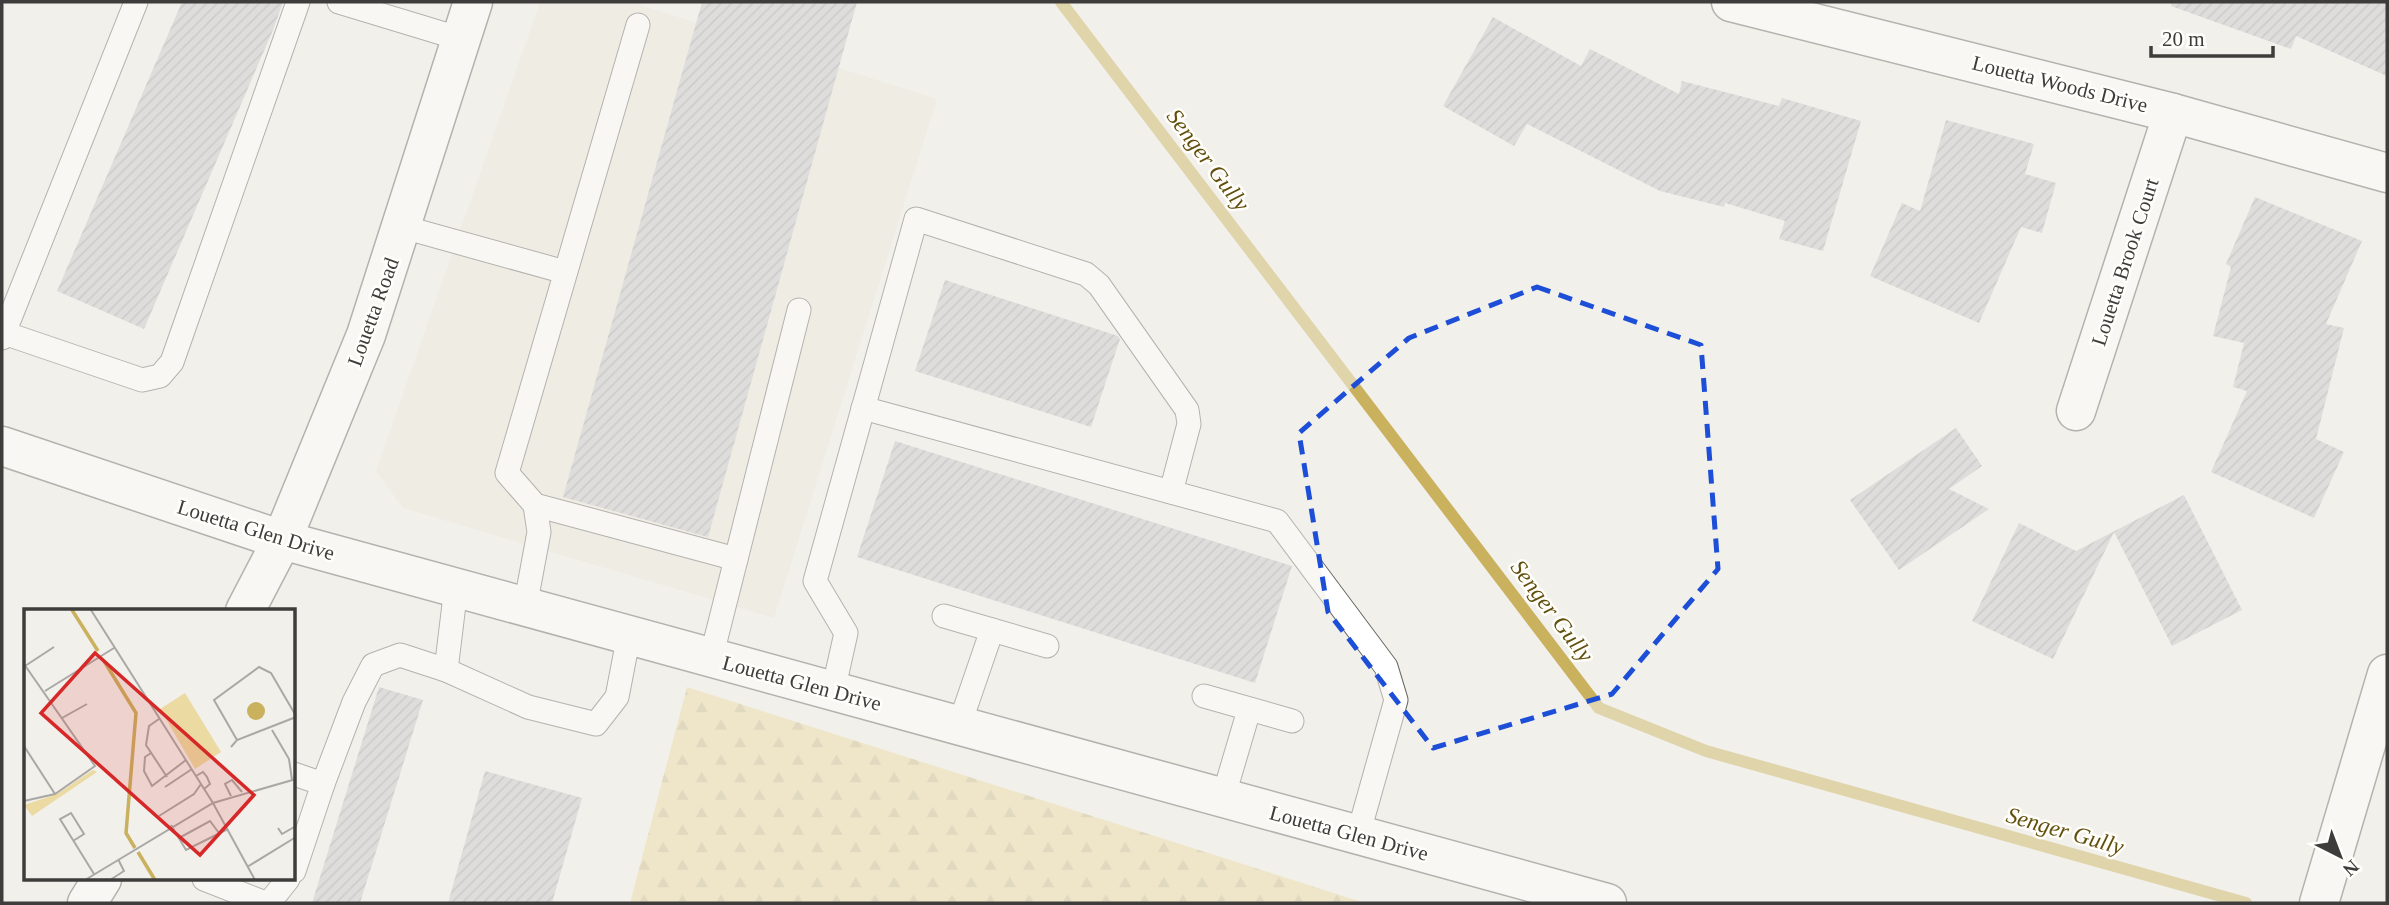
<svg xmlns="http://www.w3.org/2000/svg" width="2389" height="905" font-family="'Times New Roman',serif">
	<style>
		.built { fill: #eae6da }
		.forest { fill: url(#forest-firs) }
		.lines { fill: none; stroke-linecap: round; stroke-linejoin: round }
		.stream { stroke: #c9b15e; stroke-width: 12 }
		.building { fill: url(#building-hatch) }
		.service-casing { stroke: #686762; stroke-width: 25 }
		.minor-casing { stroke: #686762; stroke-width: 41 }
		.tertiary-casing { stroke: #686762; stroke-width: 41 }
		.secondary-casing { stroke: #686762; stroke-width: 41 }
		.service { stroke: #fff; stroke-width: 23 }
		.minor { stroke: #fff; stroke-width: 38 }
		.tertiary { stroke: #fff; stroke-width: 38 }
		.secondary { stroke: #fff; stroke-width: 38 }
		.marked { fill: none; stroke: #1d4ed8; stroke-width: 5; stroke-dasharray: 14 9; stroke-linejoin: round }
		.labels { text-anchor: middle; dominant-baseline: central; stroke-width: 5; stroke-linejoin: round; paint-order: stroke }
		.street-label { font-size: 21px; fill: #3e3d3b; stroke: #fffefa }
		.water-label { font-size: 23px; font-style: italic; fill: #604f0d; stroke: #fffefa }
		.inset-river { fill: none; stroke: #c9b15e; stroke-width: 3.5 }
		.inset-road { fill: none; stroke: #aaa8a5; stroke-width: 2 }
		.view { fill: #d62828; fill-opacity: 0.15; stroke: #d62828; stroke-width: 3.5 }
		.inset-edge { fill: none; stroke: #3e3d3b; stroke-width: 3.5 }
	</style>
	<defs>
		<pattern id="forest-firs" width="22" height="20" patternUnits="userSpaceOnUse" patternTransform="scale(1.75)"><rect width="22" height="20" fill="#ebdaa2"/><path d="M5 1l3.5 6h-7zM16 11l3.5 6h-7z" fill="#cbbc8c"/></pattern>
		<pattern id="building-hatch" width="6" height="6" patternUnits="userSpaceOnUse" patternTransform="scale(1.75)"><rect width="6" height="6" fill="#c5c6cb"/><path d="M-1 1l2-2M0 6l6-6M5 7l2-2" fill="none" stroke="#a1a2a6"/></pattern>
	</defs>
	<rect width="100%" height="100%" fill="#f2f0eb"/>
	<polygon class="built" points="540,2 631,2 937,99 774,618 403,508 376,471"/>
	<polygon class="forest" points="687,687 1365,903 630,903"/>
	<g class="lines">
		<polyline class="stream" points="1061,2 1599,708 1706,751 2246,903"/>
	</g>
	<g class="building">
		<polygon points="182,2 283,2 273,30 144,329 57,291"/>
		<polygon points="702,2 857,2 708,537 563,497"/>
		<polygon points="2171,2 2387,2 2387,76 2296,36 2291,49 2171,6"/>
		<polygon points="1493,17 1581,66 1590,49 1679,94 1682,81 1779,106 1782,98 1861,121 1823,251 1779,239 1785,221 1725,203 1724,207 1660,191 1527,124 1514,146 1443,106"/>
		<polygon points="1946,120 2034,144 2025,174 2056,183 2042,233 2021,227 1979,323 1870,276 1902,203 1920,211"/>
		<polygon points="2255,197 2362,241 2326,324 2344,328 2316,439 2344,452 2314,518 2211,472 2247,391 2233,387 2244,343 2213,336 2231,267 2226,264"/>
		<polygon points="945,280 1118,336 1120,339 1091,427 915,371"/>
		<polygon points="1956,428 1982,466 1949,489 1989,509 1899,570 1850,500"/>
		<polygon points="895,441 1292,566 1255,683 857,557"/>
		<polygon points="2184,495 2242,610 2172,646 2114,532 2053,659 1972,621 2019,523 2076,551"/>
		<polygon points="379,687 423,700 360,903 312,903"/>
		<polygon points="485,771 582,798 552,903 448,903"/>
	</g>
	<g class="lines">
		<defs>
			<g id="service">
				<polyline points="339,2 461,39"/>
				<polyline points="403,227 565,272"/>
				<polyline points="4,333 142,380 160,376 172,362 298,2"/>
				<polyline points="2,338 136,2"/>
				<polyline points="863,408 1277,521 1386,667 1396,700 1358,835"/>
				<polyline points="535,505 736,559"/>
				<polyline points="456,588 446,670 528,707 596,724 617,697 629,635"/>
				<polyline points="525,607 539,532 535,505 507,473 638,25"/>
				<polyline points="944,616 1047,646"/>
				<polyline points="711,658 799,310"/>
				<polyline points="833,691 846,633 815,581 916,219 1086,274 1099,285 1187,410 1189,424 1171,492"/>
				<polyline points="1204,696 1292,721"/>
				<polyline points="959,726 992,630"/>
				<polyline points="294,774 323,784 294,871"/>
				<polyline points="323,784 354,702 373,665 400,655 446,670"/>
				<polyline points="1223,798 1249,710"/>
				<polyline points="204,879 265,903"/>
				<polyline points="269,903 288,879"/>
			</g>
			<g id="minor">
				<polyline points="1731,2 2173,113 2387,173"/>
				<polyline points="2076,411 2173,113"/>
				<polyline points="2,446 282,540"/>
				<polyline points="2319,903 2387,674"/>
			</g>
			<polyline id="tertiary" points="282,540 1607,903"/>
			<g id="secondary">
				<polyline points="245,611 282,540 366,335 473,2"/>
				<polyline points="87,903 102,879"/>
			</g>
		</defs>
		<use href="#service" class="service-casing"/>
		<use href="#minor" class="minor-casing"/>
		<use href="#tertiary" class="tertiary-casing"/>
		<use href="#secondary" class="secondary-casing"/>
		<use href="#service" class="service"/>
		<use href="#minor" class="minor"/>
		<use href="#tertiary" class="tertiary"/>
		<use href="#secondary" class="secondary"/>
	</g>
	<path d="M0 0H2389V905H0ZM1537 287 1701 345 1718 569 1612 694 1433 748 1328 612 1299 433 1409 338Z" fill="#f2f0eb" fill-opacity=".55" fill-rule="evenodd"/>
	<path class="marked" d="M1537 287 1701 345 1718 569 1612 694 1433 748 1328 612 1299 433 1409 338Z"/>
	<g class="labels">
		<g class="street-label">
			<text transform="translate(2060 84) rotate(14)">Louetta Woods Drive</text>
			<text transform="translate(2125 262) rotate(-72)">Louetta Brook Court</text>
			<text transform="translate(373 312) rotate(-70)">Louetta Road</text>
			<text transform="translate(256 530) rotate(17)">Louetta Glen Drive</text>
			<text transform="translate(802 683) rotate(15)">Louetta Glen Drive</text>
			<text transform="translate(1349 833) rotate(15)">Louetta Glen Drive</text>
		</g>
		<g class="water-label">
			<text transform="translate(1208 160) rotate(53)">Senger Gully</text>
			<text transform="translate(1552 611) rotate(53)">Senger Gully</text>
			<text transform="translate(2065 831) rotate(16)">Senger Gully</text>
		</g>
	</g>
	<g transform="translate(24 609)">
		<rect width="271" height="271" fill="#f2f0eb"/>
		<path d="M161 84 197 143 171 160 136 100Z" fill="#ebdaa2"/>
		<path d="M69 161 73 163 8 207 0 196 33 185Z" fill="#ebdaa2"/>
		<path d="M223 102a9 9 0 1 1 18 0a9 9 0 1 1-18 0Z" fill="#c9b15e"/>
		<path class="inset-river" d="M48 1 74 42M80 52 112 104 102 224 111 239M114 243 131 271"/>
		<path class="inset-road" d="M67 1 189 194 231 271M0 55 71 157 31 185 0 192M1 57 30 38M21 82 90 39M38 109 63 95M135 110 125 117 122 136 143 168M248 121 265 150 268 171M213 131 190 91 235 58 247 64 272 107M0 137 31 185M207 138 213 131 272 108M127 144 121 148 120 162 128 177 162 151M172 167 179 163 183 168 186 175 180 180M141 178 168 160M207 187 201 175 208 171 218 183M135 207 170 185 177 175M147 216 162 241 204 220M254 219 258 225 272 217M155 229 186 212 195 224M49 232 60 225 47 204 36 210 49 231 70 265M223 258 272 228M61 271 189 194 272 170M86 271 100 262 94 250"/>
		<path class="view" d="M71 44 230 186 176 246 17 104Z"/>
		<rect width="271" height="271" class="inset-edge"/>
	</g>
	<rect width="2389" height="905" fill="none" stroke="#3e3d3b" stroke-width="7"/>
	<g transform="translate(2340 856) rotate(138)" stroke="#fffefa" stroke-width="5" paint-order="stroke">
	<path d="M0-5L12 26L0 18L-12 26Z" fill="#3e3d3b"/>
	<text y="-10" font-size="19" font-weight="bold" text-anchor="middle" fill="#3e3d3b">N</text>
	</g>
	<path d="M2151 46v10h122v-10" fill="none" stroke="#3e3d3b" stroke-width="3.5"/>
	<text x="2162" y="46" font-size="21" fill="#3e3d3b" stroke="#fffefa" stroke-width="5" paint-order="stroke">20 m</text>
</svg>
